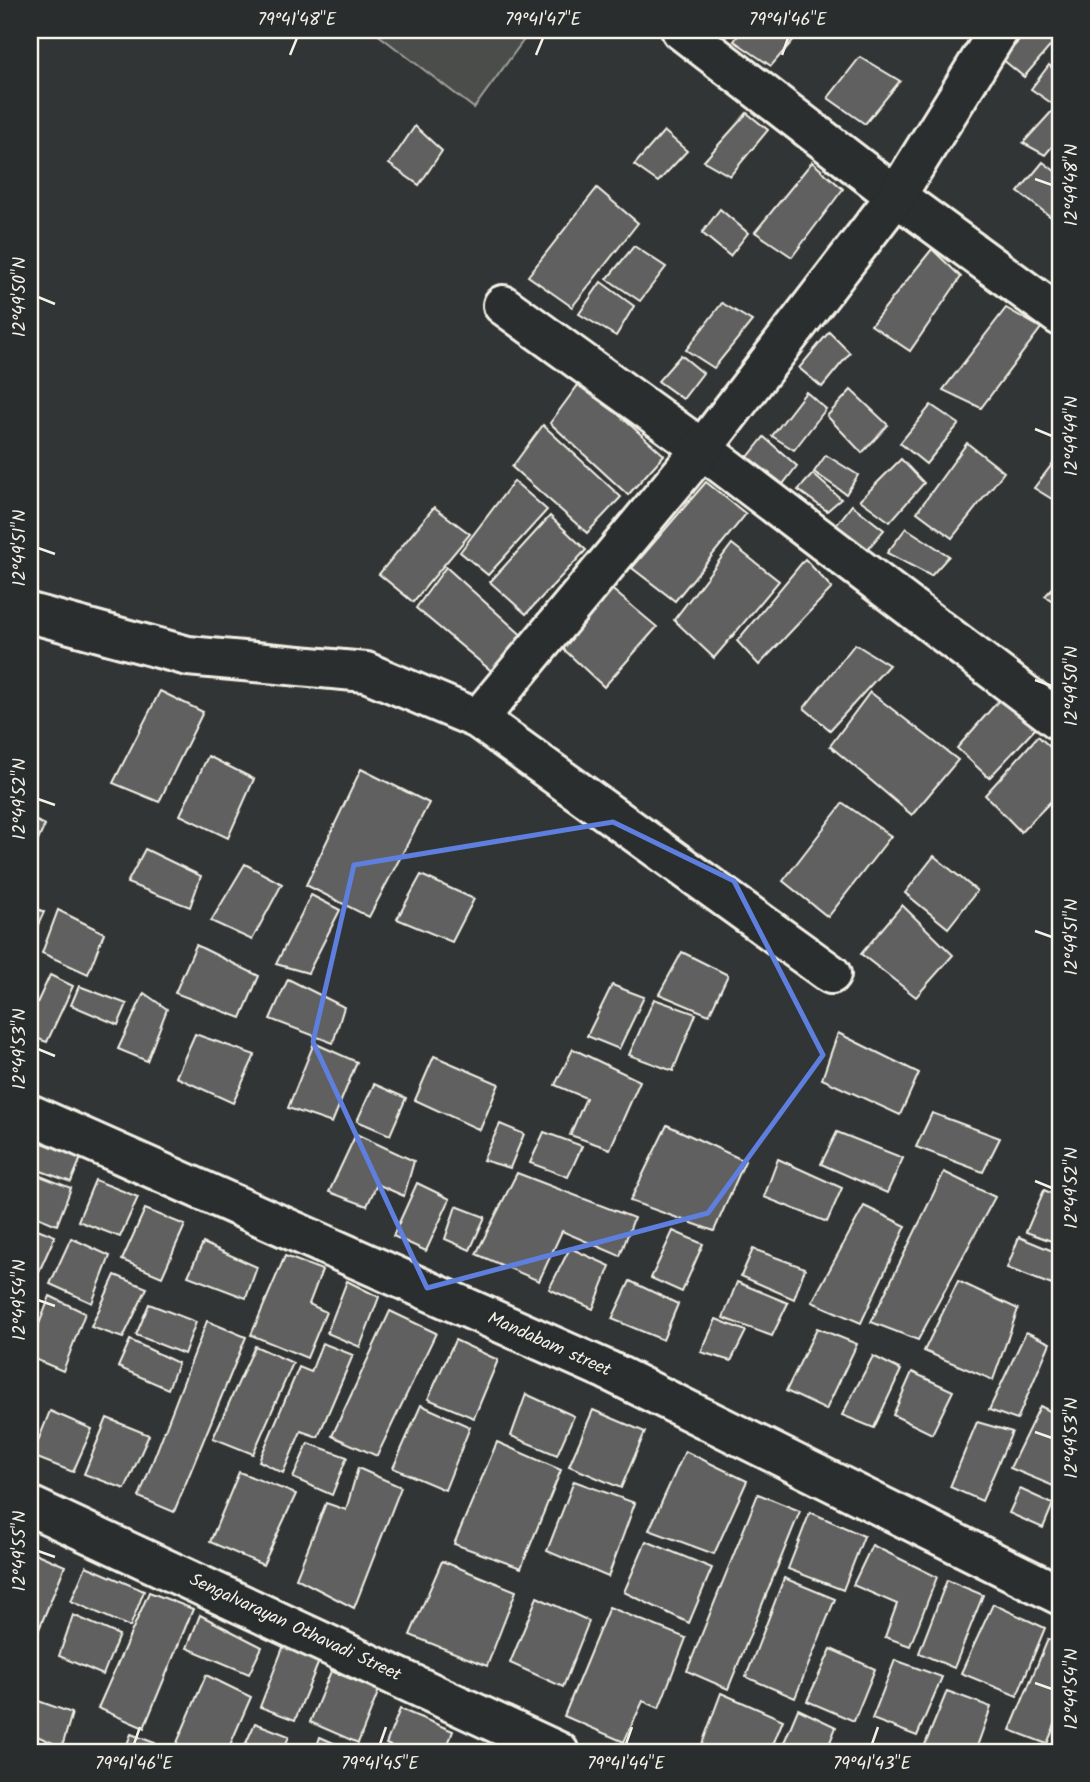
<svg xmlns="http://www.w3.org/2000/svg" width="1090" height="1782" font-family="Kalam,sans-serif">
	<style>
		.green { fill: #4b4d4c; stroke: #a09f9a; stroke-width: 2 }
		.building { fill: #5f605f; stroke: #f4f1e8; stroke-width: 2 }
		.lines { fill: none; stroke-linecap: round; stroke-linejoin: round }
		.minor-casing { stroke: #f4f1e8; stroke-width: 44 }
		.minor { stroke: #2a2d2e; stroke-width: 38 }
		.marked { fill: none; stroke: #5e7fdd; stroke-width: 5; stroke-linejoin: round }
		.ticks { fill: none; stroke: #f4f1e8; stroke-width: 2.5 }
		.labels { text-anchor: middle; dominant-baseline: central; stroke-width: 7; stroke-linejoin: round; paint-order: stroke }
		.street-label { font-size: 18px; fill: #f4f1e8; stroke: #2a2d2e }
		.neatline { fill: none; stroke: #f4f1e8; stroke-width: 2.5 }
		.ticks-label { font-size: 18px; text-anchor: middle; fill: #f4f1e8 }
	</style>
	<rect width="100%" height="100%" fill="#323535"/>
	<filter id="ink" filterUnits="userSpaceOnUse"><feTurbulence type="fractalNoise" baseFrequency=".0143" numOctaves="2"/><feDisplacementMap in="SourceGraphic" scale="14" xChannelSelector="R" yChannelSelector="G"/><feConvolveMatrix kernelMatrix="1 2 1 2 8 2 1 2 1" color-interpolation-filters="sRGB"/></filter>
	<g filter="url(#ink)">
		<polygon class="green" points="372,30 531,30 474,108"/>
		<g class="building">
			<polygon points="742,30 802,30 771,66 734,41"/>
			<polygon points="1029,30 1057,30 1060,35 1024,77 1002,59"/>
			<polygon points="860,57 900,81 865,124 828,98"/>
			<polygon points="1049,65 1060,75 1060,103 1057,107 1031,89"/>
			<polygon points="1054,109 1060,115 1060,137 1045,155 1023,143"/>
			<polygon points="747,113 768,130 730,176 704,161"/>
			<polygon points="415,126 442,151 419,185 389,164"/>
			<polygon points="664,131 687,151 658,182 634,165"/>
			<polygon points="812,162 843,189 792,257 755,232"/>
			<polygon points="1043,162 1060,175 1060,208 1051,217 1018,192"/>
			<polygon points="597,188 638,223 572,307 528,276"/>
			<polygon points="720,209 748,233 730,256 702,233"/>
			<polygon points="634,246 666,267 640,301 607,279"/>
			<polygon points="932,249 961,277 910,351 871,325"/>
			<polygon points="601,282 634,306 616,336 579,314"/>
			<polygon points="722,303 752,321 714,368 686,350"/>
			<polygon points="1006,308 1041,328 981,408 943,390"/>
			<polygon points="829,332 850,353 822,387 799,368"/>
			<polygon points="681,355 703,373 683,399 658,381"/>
			<polygon points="581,381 664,455 628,495 550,423"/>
			<polygon points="851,390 888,425 862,453 827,416"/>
			<polygon points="806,392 826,409 794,450 772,436"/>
			<polygon points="931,405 959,424 926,464 900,443"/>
			<polygon points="543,425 621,497 587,533 512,467"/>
			<polygon points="764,437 797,466 783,484 748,457"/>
			<polygon points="967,443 1004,472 952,538 917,512"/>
			<polygon points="1060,454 1060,504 1034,488"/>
			<polygon points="826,455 858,475 846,494 814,472"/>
			<polygon points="901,459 924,483 890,522 860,500"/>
			<polygon points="813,474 841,499 827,511 798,490"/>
			<polygon points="514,481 547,510 488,575 460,552"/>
			<polygon points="706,482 746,514 675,601 632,568"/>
			<polygon points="852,505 884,530 867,550 835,527"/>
			<polygon points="434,507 470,534 413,602 379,574"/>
			<polygon points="550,516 586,550 526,614 490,582"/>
			<polygon points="906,528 949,556 931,576 887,553"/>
			<polygon points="732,544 779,581 714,658 674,620"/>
			<polygon points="805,559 832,588 759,665 737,641"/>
			<polygon points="446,567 526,639 495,674 416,608"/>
			<polygon points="1060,580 1060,606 1045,596"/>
			<polygon points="608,586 657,627 604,687 557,643"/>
			<polygon points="855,644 889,665 830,730 804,708"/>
			<polygon points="160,691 203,712 159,802 113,783"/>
			<polygon points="870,692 958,760 912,815 830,746"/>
			<polygon points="1000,699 1036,728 989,778 957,748"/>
			<polygon points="1038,736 1060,756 1060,792 1021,832 985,795"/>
			<polygon points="208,756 254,779 228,838 180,815"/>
			<polygon points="361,769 429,803 369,917 306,885"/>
			<polygon points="843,803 891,836 828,917 783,881"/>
			<polygon points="30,818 45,825 30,858"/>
			<polygon points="145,849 201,876 190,907 127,883"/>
			<polygon points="934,856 977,891 948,928 905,893"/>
			<polygon points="245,864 282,884 252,940 211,921"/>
			<polygon points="421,875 474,899 452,942 397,919"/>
			<polygon points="311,895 340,910 308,973 276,964"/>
			<polygon points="30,905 44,912 30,942"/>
			<polygon points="902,905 953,955 916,997 861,954"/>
			<polygon points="58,910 104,933 88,974 42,953"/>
			<polygon points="196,945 259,976 241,1018 175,993"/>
			<polygon points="682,952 728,975 709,1015 659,994"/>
			<polygon points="50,975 73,986 47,1042 30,1036 30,1018"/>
			<polygon points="288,979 344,1007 333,1043 270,1019"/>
			<polygon points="612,985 644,997 619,1049 587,1036"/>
			<polygon points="79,986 127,1004 118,1025 71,1005"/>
			<polygon points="144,993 167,1009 147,1061 118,1049"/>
			<polygon points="654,999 696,1014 673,1071 629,1055"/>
			<polygon points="838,1033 919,1073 900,1115 822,1079"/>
			<polygon points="195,1034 255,1055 233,1103 176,1077"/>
			<polygon points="314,1043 357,1062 332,1123 288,1108"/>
			<polygon points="573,1049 640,1081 610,1149 570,1135 586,1098 555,1085"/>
			<polygon points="434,1056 499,1084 480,1130 415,1100"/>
			<polygon points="374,1084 406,1098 390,1135 357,1121"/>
			<polygon points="932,1113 1000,1138 983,1172 916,1147"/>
			<polygon points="500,1124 524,1134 510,1168 483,1160"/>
			<polygon points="667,1125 745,1161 714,1231 630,1201"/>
			<polygon points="544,1132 582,1146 568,1177 530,1163"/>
			<polygon points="837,1132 903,1158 887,1193 821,1164"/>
			<polygon points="356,1134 414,1161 404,1196 377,1184 367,1206 329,1192"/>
			<polygon points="30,1138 81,1158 71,1182 30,1167"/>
			<polygon points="778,1159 842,1188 827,1222 764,1197"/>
			<polygon points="30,1172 71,1188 57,1225 30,1214"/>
			<polygon points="944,1172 995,1197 918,1340 871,1322"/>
			<polygon points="517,1173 634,1218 620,1256 562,1231 539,1281 476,1254"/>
			<polygon points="95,1180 138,1197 120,1237 78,1221"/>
			<polygon points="417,1183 450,1199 426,1251 393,1236"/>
			<polygon points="1044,1190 1060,1197 1060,1244 1026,1232"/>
			<polygon points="456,1206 485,1217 470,1250 445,1239"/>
			<polygon points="864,1206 906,1226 861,1323 812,1302"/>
			<polygon points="145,1209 185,1225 162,1277 122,1260"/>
			<polygon points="30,1226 55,1236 38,1274 30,1271"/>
			<polygon points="673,1231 703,1244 682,1292 651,1278"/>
			<polygon points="1019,1237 1060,1254 1060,1288 1007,1268"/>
			<polygon points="71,1238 110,1256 92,1303 50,1284"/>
			<polygon points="203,1243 257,1267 246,1298 188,1276"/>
			<polygon points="570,1248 610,1266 593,1309 549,1289"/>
			<polygon points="753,1249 805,1268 794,1299 741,1276"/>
			<polygon points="285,1256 322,1270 309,1304 326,1312 307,1358 251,1335"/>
			<polygon points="115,1275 147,1288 123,1338 91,1327"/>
			<polygon points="347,1281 379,1297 360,1347 327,1333"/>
			<polygon points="630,1281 678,1304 663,1340 612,1319"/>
			<polygon points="958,1281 1018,1309 993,1380 924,1351"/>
			<polygon points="737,1282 788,1303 772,1336 723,1318"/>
			<polygon points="50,1296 85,1313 63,1371 30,1357 30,1347"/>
			<polygon points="149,1304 196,1322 184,1354 136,1335"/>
			<polygon points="390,1311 436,1333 377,1456 332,1436"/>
			<polygon points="716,1319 746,1331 731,1361 701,1352"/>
			<polygon points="207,1321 246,1337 174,1512 139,1497"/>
			<polygon points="817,1328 857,1344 826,1410 786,1391"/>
			<polygon points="1026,1332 1050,1343 1017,1420 989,1410"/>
			<polygon points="130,1340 178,1363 168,1389 118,1367"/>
			<polygon points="455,1340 498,1360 474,1418 428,1399"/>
			<polygon points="322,1343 353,1355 318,1437 301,1431 283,1473 259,1461 299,1367 311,1372"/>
			<polygon points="255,1346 293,1363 253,1454 213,1438"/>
			<polygon points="873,1356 901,1370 874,1428 842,1415"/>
			<polygon points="912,1372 953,1391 932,1434 893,1415"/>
			<polygon points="526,1394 574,1416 557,1455 511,1436"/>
			<polygon points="421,1405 470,1427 445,1490 393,1468"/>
			<polygon points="1040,1406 1060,1416 1060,1481 1058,1488 1010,1468"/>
			<polygon points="593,1410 645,1432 621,1488 569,1466"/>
			<polygon points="50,1411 92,1429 73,1472 32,1456"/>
			<polygon points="107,1418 149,1435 125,1489 84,1474"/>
			<polygon points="977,1422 1012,1432 982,1501 950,1487"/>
			<polygon points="497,1442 561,1470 521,1568 454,1544"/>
			<polygon points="308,1443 347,1457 332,1495 293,1478"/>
			<polygon points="685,1451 747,1481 714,1554 649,1530"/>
			<polygon points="358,1468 401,1487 354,1608 296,1578 326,1503 346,1510"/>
			<polygon points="239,1472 296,1494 263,1565 210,1542"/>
			<polygon points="574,1481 635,1503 608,1577 547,1551"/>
			<polygon points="1020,1489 1053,1504 1043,1528 1009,1513"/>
			<polygon points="758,1494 800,1511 728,1689 687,1671"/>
			<polygon points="810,1512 864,1536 843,1590 788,1569"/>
			<polygon points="646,1541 712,1568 689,1623 624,1592"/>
			<polygon points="872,1545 937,1577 910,1646 885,1637 897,1604 853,1585"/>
			<polygon points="30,1551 65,1566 30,1651"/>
			<polygon points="442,1561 516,1591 487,1666 410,1635"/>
			<polygon points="86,1566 144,1591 130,1627 71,1601"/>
			<polygon points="784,1578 835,1599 795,1698 746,1677"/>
			<polygon points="947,1580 983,1595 954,1668 919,1653"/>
			<polygon points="149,1592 193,1609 144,1728 98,1708"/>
			<polygon points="537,1597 589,1621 563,1687 510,1663"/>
			<polygon points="993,1604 1045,1628 1017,1696 961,1673"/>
			<polygon points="609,1607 686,1638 659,1708 643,1701 624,1742 564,1716"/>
			<polygon points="73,1615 119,1635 103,1675 59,1656"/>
			<polygon points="200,1615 262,1647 249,1674 187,1648"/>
			<polygon points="1048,1639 1060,1645 1060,1713 1047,1744 1010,1730"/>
			<polygon points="284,1645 320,1659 295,1720 260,1707"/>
			<polygon points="831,1649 875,1669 854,1721 807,1701"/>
			<polygon points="895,1660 942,1677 917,1736 872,1719"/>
			<polygon points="331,1671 379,1690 358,1743 310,1722"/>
			<polygon points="206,1675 251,1697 227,1752 173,1752"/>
			<polygon points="947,1691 991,1707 975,1752 922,1752"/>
			<polygon points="721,1693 783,1720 770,1752 699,1752"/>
			<polygon points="30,1698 72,1713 62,1747 30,1733"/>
			<polygon points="400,1709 453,1731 445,1752 405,1752 386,1744"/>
			<polygon points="798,1709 836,1727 826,1752 780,1752"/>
			<polygon points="255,1723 289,1736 283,1752 242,1752"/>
			<polygon points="131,1734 155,1743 152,1752 124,1752"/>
			<polygon points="320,1737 354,1752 315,1752"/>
		</g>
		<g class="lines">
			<defs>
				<g id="minor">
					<polyline points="681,30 896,196 1060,316"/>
					<polyline points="503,305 702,449 1060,721"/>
					<polyline points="30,613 188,656 366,672 478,719 831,974"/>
					<polyline points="478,719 702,449 896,196 999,30"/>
					<polyline points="30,1114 607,1370 1060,1595"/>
					<polyline points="30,1506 559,1752"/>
				</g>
			</defs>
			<use href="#minor" class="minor-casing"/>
			<use href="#minor" class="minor"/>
		</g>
	</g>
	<path class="marked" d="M613 822 734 881 823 1055 708 1213 427 1288 313 1042 354 865Z"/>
	<path class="ticks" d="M290 55 297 38M536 55 543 38M782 55 788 38M1035 179 1052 185M38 297 55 304M1035 429 1052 436M38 548 55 554M1035 680 1052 686M38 799 55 805M1035 931 1052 937M38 1049 55 1056M1035 1181 1052 1188M38 1300 55 1306M1035 1432 1052 1438M38 1551 55 1557M1035 1683 1052 1689M134 1744 140 1727M380 1744 386 1727M626 1744 632 1727M872 1744 878 1727"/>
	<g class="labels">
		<g class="street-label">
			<text transform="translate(549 1345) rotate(24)">Mandabam street</text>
			<text transform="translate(295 1628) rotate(25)">Sengalvarayan Othavadi Street</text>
		</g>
	</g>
	<rect width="1090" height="1782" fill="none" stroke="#2a2d2e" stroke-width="77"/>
	<rect x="38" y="38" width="1014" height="1706" class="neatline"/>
	<g class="ticks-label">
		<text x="297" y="25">79°41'48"E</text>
		<text x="543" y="25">79°41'47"E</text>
		<text x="788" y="25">79°41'46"E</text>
		<text transform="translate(1071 185) rotate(-90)" y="6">12°49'48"N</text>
		<text transform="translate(19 297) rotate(-90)" y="6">12°49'50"N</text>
		<text transform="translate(1071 436) rotate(-90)" y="6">12°49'49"N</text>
		<text transform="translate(19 548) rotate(-90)" y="6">12°49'51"N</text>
		<text transform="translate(1071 686) rotate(-90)" y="6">12°49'50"N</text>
		<text transform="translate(19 799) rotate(-90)" y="6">12°49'52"N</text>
		<text transform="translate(1071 937) rotate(-90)" y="6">12°49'51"N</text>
		<text transform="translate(19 1049) rotate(-90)" y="6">12°49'53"N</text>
		<text transform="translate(1071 1188) rotate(-90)" y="6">12°49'52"N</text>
		<text transform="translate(19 1300) rotate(-90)" y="6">12°49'54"N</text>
		<text transform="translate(1071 1438) rotate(-90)" y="6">12°49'53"N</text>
		<text transform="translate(19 1551) rotate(-90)" y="6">12°49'55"N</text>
		<text transform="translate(1071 1689) rotate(-90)" y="6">12°49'54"N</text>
		<text x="134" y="1769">79°41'46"E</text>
		<text x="380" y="1769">79°41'45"E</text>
		<text x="626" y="1769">79°41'44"E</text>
		<text x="872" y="1769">79°41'43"E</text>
	</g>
</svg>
